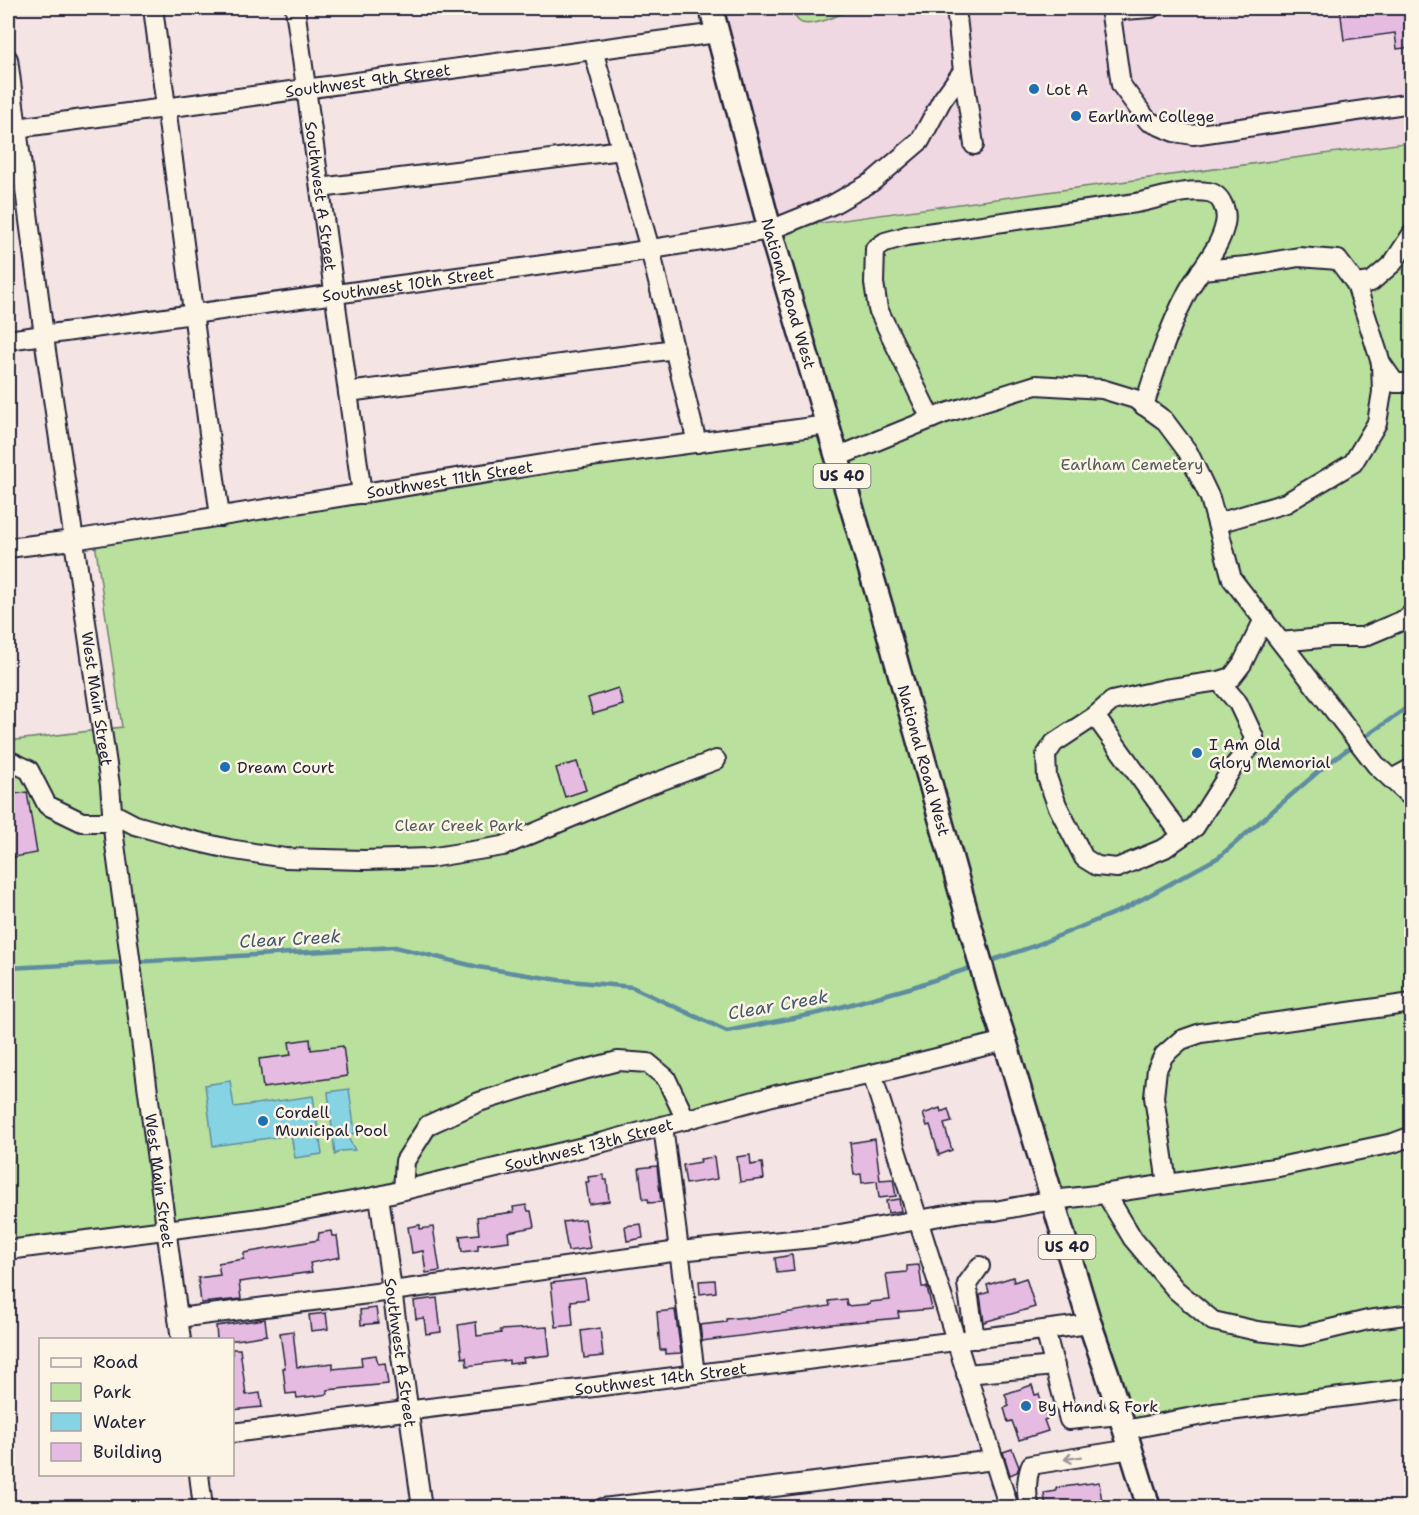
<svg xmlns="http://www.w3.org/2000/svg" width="1419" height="1515" font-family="'Shantell Sans',sans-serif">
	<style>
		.built { fill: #f0d8e3 }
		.green { fill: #b9e09c; stroke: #6e816c; stroke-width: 1.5 }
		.water { fill: #86d4e3; stroke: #5e8da0; stroke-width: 1.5 }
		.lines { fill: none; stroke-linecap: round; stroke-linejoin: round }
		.stream { stroke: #5e8da0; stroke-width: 4.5 }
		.building { fill: #e5bbe2; stroke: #22223b; stroke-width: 1.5 }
		.minor-casing { stroke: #22223b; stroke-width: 22 }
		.major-casing { stroke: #22223b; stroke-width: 27 }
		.minor { stroke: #fcf5e5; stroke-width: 18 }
		.major { stroke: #fcf5e5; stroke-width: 22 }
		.oneway { stroke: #9a9698 }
		.poi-dot { fill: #1f6fb2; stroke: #fcf5e5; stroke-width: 2 }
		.labels { text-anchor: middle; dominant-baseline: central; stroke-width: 5; stroke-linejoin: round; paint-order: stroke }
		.shield { fill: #fcf5e5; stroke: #63616e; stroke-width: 1.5 }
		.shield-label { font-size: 15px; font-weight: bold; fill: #22223b }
		.street-label { font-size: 16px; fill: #22223b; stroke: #fcf5e5 }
		.poi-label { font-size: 16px; fill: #22223b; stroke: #fcf5e5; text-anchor: start }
		.park-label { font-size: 16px; fill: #4f5b58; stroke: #fcf5e5 }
		.water-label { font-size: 18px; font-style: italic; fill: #40576d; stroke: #fcf5e5 }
	</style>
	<rect width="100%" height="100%" fill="#f5e4e4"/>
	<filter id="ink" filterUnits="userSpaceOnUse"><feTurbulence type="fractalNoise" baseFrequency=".0167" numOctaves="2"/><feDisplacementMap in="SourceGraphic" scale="12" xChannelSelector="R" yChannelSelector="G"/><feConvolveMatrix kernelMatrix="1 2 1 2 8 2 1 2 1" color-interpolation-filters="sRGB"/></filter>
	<g filter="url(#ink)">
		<polygon class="built" points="711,8 1411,8 1411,142 770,230"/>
		<g class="green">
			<path d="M790 8H855C841 13 818 27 802 23 796 21 793 13 790 8Z"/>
			<polygon points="1411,142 1411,1383 1122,1421 1005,1041 379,1196 8,1250 8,741 122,727 94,536 827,425 770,230"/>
		</g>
		<g class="water">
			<polygon points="230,1081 234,1107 313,1096 322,1154 295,1158 291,1135 213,1146 205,1085"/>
			<polygon points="349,1089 355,1133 347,1136 355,1150 340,1151 335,1155 328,1092"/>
		</g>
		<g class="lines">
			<g class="stream">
				<polyline points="1362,739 1412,704"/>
				<polyline points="134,962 395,947 478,967 559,980 632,987 727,1031 819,1013 913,987 976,966"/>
				<polyline points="987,962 1034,946 1124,909 1219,857 1326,765 1355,744"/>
				<polyline points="8,968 126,962"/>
			</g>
		</g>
		<g class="building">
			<polygon points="1340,8 1412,8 1412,47 1397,49 1395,33 1344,40"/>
			<polygon points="618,688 623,705 593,714 588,698"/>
			<polygon points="577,762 586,790 565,797 556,768"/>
			<polygon points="27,792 37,853 8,858 8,795"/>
			<polygon points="310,1039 311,1050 343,1046 347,1076 263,1088 259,1059 291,1055 289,1042"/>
			<polygon points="940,1108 941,1112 948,1109 952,1122 944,1124 952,1150 939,1155 930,1125 927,1126 923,1114"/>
			<polygon points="875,1139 880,1180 893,1179 896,1196 879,1198 877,1181 862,1183 861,1174 854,1175 850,1143"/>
			<polygon points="750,1155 751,1165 762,1163 764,1179 740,1182 737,1157"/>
			<polygon points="714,1157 717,1179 686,1184 683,1165 701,1162 700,1159"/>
			<polygon points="657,1166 661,1202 649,1203 648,1199 643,1199 639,1168"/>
			<polygon points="604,1175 604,1180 607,1180 609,1201 589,1204 586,1182 589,1182 588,1177"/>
			<polygon points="899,1199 901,1211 888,1213 886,1201"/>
			<polygon points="526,1205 528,1211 531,1211 534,1227 508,1232 509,1241 478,1245 478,1250 462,1252 460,1236 479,1234 477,1217 514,1212 513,1207"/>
			<polygon points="585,1219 590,1248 568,1251 563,1222"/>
			<polygon points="641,1224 643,1238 627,1241 625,1226"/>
			<polygon points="420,1225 420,1229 433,1227 440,1271 426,1273 423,1251 412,1253 408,1227"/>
			<polygon points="331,1231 332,1236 337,1236 340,1257 310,1263 312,1272 239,1282 241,1299 201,1303 198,1278 220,1275 218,1263 244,1259 244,1253 318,1240 319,1233"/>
			<polygon points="792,1255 794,1271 777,1273 775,1258"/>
			<polygon points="919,1265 922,1287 927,1287 932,1309 898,1312 899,1318 832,1324 702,1341 700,1325 726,1322 726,1319 746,1317 746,1319 830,1306 829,1301 846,1299 847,1306 870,1304 870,1302 890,1300 886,1274 907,1272 907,1266"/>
			<polygon points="1013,1277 1014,1282 1026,1278 1035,1307 984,1322 980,1295 989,1292 987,1285"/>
			<polygon points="585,1279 588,1299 571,1301 573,1325 556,1327 551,1283"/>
			<polygon points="715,1280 716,1292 700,1294 699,1281"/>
			<polygon points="437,1298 441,1332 426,1334 424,1318 416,1319 414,1301"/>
			<polygon points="376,1308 378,1323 361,1325 360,1310"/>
			<polygon points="675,1310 681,1353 665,1354 665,1350 660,1350 657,1312"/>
			<polygon points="326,1313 328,1329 311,1331 309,1315"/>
			<polygon points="265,1319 267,1335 236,1340 217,1340 216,1326"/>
			<polygon points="476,1322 477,1336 501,1333 500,1330 547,1327 550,1355 523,1358 524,1362 509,1364 509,1360 467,1366 466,1357 462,1358 458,1325"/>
			<polygon points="600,1328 603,1356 584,1358 581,1331"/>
			<polygon points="293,1331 297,1367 333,1363 333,1369 362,1366 361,1357 376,1355 378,1364 385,1363 388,1384 327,1390 328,1394 315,1396 297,1398 296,1393 286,1394 283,1368 285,1368 280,1333"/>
			<polygon points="232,1349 240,1349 246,1395 260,1393 262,1407 232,1410"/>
			<polygon points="1032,1385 1035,1395 1039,1394 1047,1419 1044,1420 1048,1431 1019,1440 1012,1421 1008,1422 1004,1408 1009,1406 1005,1394"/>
			<polygon points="1012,1449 1019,1467 1017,1472 1010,1475 1003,1452"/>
			<polygon points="1099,1482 1103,1508 1046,1508 1044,1493 1056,1491 1056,1488"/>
		</g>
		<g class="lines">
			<defs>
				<g id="minor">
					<polyline points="153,8 220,517"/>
					<path id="s1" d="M295 8 362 494"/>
					<polyline points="1110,8 1121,85 1148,121 1174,132 1193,135 1412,103"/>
					<polyline points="1110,11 1151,8"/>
					<polyline points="593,50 650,249 697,443"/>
					<path id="s2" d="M8 59 46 351 110 785 114 837 181 1340"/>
					<polyline points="963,71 974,145"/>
					<path id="s3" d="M17 128 717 33"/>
					<polyline points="320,188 622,150"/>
					<polyline points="1201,270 1247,266 1299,257 1338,260 1356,284 1371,282 1393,263 1412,234"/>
					<polyline points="1356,284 1381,363 1395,383 1412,383"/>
					<path id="s4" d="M8 340 621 254 770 230 832 205 872 182 920 141 942 100 963 71 956 8"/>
					<polyline points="348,392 675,349"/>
					<path d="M931 419 878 309 874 283 875 249 885 242 906 236C982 225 1059 214 1136 203 1159 199 1184 188 1208 192 1221 194 1228 211 1225 224 1220 250 1197 272 1186 295 1168 330 1156 368 1144 406"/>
					<polyline points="837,457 943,414 1036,385 1102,389 1135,399 1164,420 1188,452 1210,498 1232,579 1376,765 1412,798"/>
					<polyline points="1218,523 1286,503 1353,463 1377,423 1382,392 1381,363"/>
					<path id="s5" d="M8 548 73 540 568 460 827 425"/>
					<polyline points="1281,642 1331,637 1363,637 1406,619 1412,613"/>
					<polyline points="1219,681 1238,703 1254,737 1251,746 1233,767 1195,827 1165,848 1117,868 1097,866 1084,858 1057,805 1047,777 1046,755 1054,743 1095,716 1112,701 1165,689 1219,681 1232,677 1242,664 1264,619"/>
					<polyline points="1095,716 1182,836"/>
					<polyline points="8,760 29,770 47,805 82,822 113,822"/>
					<polyline points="1392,779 1412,768"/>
					<polyline points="112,813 135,825 181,838 229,849 285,858 364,860 429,858 503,846 639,789 716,760"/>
					<polyline points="872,1074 1009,1508"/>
					<polyline points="663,1126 695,1374"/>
					<polyline points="1167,1183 1154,1097 1157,1069 1164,1055 1181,1040 1201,1033 1412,1003"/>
					<polyline points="403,1190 405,1161 428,1125 479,1102 568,1074 618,1061 648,1063 666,1078 686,1120"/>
					<polyline points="1106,1194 1133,1239 1176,1290 1213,1321 1257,1331 1301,1336 1368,1320 1412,1314"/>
					<path id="s6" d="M379 1196 422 1508"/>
					<path id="s7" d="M8 1250 267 1217 379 1196 604 1142 776 1095 872 1074 1005 1041"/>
					<polyline points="178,1318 392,1291 679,1251 823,1237 963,1212 995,1211 1053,1200 1096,1195 1274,1168 1393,1143 1412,1136"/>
					<polyline points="1045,1330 1069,1420 1120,1415"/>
					<polyline points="975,1339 967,1284 980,1266"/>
					<polyline points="966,1374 1055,1366"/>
					<polyline points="1125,1430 1214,1413 1412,1388"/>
					<path id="s8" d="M232 1433 1090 1324"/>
					<polyline points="199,1474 203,1508"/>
					<polyline points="603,1508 994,1460"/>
					<path d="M1030 1508C1025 1493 1026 1480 1031 1465L1131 1449"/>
				</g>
				<g id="major">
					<path id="s9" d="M711 8 770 230 882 610 987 986 1005 1041 1090 1324 1107 1373 1149 1508"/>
				</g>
			</defs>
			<use href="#minor" class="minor-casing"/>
			<use href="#major" class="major-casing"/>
			<use href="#minor" class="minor"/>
			<use href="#major" class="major"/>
		</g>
		<defs><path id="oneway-shaft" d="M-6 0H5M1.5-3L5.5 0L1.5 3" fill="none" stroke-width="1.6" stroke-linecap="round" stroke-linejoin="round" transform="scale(1.5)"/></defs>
		<use class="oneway" href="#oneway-shaft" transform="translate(1073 1458) rotate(171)"/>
	</g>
	<g class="poi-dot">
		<circle cx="1034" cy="89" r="6"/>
		<circle cx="1076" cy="116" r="6"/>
		<circle cx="1197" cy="753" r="6"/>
		<circle cx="225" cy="767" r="6"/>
		<circle cx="263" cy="1121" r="6"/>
		<circle cx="1026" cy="1406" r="6"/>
	</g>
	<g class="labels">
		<g class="shield">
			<rect x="813.5" y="464" width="57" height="24" rx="4.5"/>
			<rect x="1038.5" y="1235" width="57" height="24" rx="4.5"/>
		</g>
		<g class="shield-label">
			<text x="842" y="476">US 40</text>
			<text x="1067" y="1247">US 40</text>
		</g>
		<g class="street-label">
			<text stroke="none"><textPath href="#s3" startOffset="354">Southwest 9th Street</textPath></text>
			<text stroke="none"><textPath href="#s1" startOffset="190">Southwest A Street</textPath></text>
			<text stroke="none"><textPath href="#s4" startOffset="404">Southwest 10th Street</textPath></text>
			<text stroke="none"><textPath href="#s9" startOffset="296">National Road West</textPath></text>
			<text stroke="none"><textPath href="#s5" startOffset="447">Southwest 11th Street</textPath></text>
			<text stroke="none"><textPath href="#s2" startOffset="646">West Main Street</textPath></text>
			<text stroke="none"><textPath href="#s9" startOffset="782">National Road West</textPath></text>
			<text stroke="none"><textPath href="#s7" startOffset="591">Southwest 13th Street</textPath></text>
			<text stroke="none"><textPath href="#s2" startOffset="1132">West Main Street</textPath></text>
			<text stroke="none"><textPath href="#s6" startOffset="158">Southwest A Street</textPath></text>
			<text stroke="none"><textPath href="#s8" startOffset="432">Southwest 14th Street</textPath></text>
		</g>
		<g class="poi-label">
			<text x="1046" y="89">Lot A</text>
			<text x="1088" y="116">Earlham College</text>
			<text x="1209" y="744">I Am Old<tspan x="1209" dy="18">Glory Memorial</tspan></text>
			<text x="237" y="767">Dream Court</text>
			<text x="275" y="1112">Cordell<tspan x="275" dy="18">Municipal Pool</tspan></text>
			<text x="1038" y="1406">By Hand &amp; Fork</text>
		</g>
		<g class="park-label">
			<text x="1132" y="464">Earlham Cemetery</text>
			<text x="459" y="825">Clear Creek Park</text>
		</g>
		<g class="water-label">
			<text transform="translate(290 939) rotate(-3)">Clear Creek</text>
			<text transform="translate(778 1005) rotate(-10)">Clear Creek</text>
		</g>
	</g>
	<rect width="1419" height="1515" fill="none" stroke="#fcf5e5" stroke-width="30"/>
	<rect x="15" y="15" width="1389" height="1485" fill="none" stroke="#22223b" stroke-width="2" filter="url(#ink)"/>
	<rect x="39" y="1338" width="195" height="138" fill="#fcf5e5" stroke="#a5a1a1" stroke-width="1.5"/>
	<rect x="51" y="1358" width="30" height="9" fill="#fcf5e5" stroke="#a5a1a1" stroke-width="1.5"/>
	<text x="93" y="1368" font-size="18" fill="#22223b">Road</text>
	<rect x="51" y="1383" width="30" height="18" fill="#b9e09c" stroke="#a5a1a1" stroke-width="1.5"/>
	<text x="93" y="1398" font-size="18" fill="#22223b">Park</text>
	<rect x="51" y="1413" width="30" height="18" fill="#86d4e3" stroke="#a5a1a1" stroke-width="1.5"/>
	<text x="93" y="1428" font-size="18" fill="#22223b">Water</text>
	<rect x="51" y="1443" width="30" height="18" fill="#e5bbe2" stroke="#a5a1a1" stroke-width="1.5"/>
	<text x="93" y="1458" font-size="18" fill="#22223b">Building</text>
</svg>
